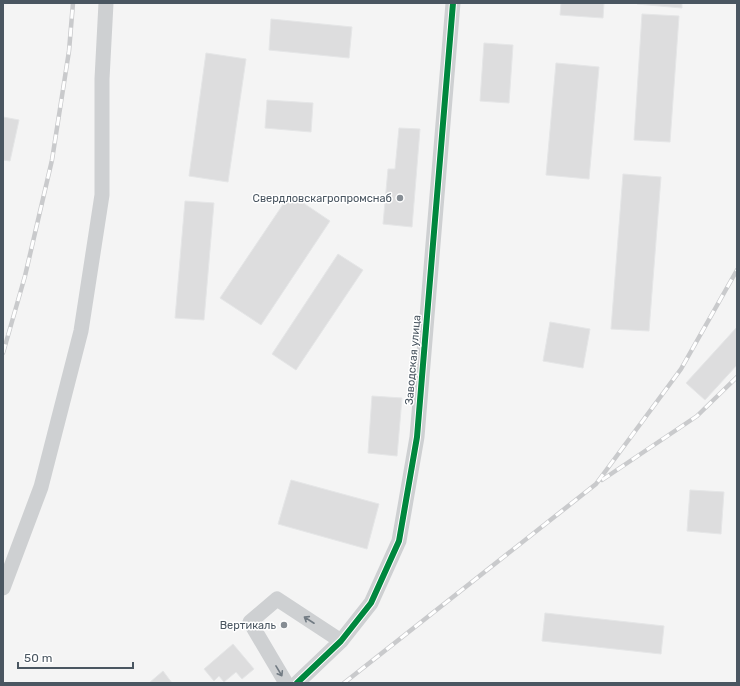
<svg xmlns="http://www.w3.org/2000/svg" width="740" height="686" font-family="Rubik,sans-serif">
	<style>
		.building { fill: #ddddde; stroke: #e5e6e7 }
		.lines { fill: none; stroke-linecap: round; stroke-linejoin: round }
		.minor { stroke: #ced0d2; stroke-width: 15 }
		.rail-casing { stroke: #c9cacc; stroke-width: 4.5 }
		.rail { stroke: #fff; stroke-width: 3; stroke-dasharray: 9; stroke-linecap: butt }
		.cycleway-casing { stroke: #fff; stroke-width: 8 }
		.cycleway { stroke: #00873e; stroke-width: 6 }
		.oneway { stroke: #727b83 }
		.poi-dot { fill: #868d94; stroke: #fff; stroke-width: 1.5 }
		.labels { text-anchor: middle; dominant-baseline: central; stroke-width: 3; stroke-linejoin: round; paint-order: stroke }
		.poi-label { font-size: 11px; fill: #4a5661; stroke: #fff; text-anchor: end }
		.street-label { font-size: 11px; fill: #4a5661; stroke: #fff }
	</style>
	<rect width="100%" height="100%" fill="#f4f4f4"/>
	<g class="building">
		<polygon points="561,3 604,3 603,18 560,15"/>
		<polygon points="637,3 682,3 682,8 637,4"/>
		<polygon points="642,14 679,16 670,142 634,140"/>
		<polygon points="271,19 352,27 349,58 269,50"/>
		<polygon points="484,43 513,45 509,103 480,101"/>
		<polygon points="206,53 246,59 228,182 189,176"/>
		<polygon points="556,63 599,67 589,179 546,175"/>
		<polygon points="267,100 313,103 311,132 265,128"/>
		<polygon points="3,117 19,120 10,161 3,160"/>
		<polygon points="399,128 420,129 412,227 383,224 388,169 395,169"/>
		<polygon points="623,174 661,177 649,331 611,329"/>
		<polygon points="290,194 330,221 261,325 220,298"/>
		<polygon points="185,201 214,203 204,320 175,318"/>
		<polygon points="338,254 363,270 296,370 272,354"/>
		<polygon points="550,322 590,329 583,368 543,361"/>
		<polygon points="737,327 737,365 705,400 686,383"/>
		<polygon points="372,396 402,398 397,456 368,453"/>
		<polygon points="291,480 379,504 367,549 278,524"/>
		<polygon points="690,490 724,492 721,534 687,531"/>
		<polygon points="545,613 664,626 661,654 542,641"/>
		<polygon points="233,644 254,669 242,679 236,672 224,682 219,676 214,681 204,669"/>
		<polygon points="163,671 172,683 149,683"/>
	</g>
	<g class="lines">
		<g class="minor">
			<polyline points="3,588 41,487 81,331 102,195 102,79 106,3"/>
			<polyline points="286,683 250,622 277,599 341,641"/>
			<polyline points="297,683 341,641 371,603 399,541 417,437 453,3"/>
		</g>
		<defs>
			<g id="rail">
				<polyline points="3,353 25,276 52,160 69,51 73,3"/>
				<polyline points="602,480 697,416 737,377"/>
				<polyline points="344,683 596,484 681,369 737,270"/>
			</g>
		</defs>
		<use href="#rail" class="rail-casing"/>
		<use href="#rail" class="rail"/>
		<defs>
			<polyline id="cycleway" points="297,683 341,641 371,603 399,541 417,437 453,3"/>
		</defs>
		<use href="#cycleway" class="cycleway-casing"/>
		<use href="#cycleway" class="cycleway"/>
	</g>
	<defs><path id="oneway-shaft" d="M-6 0H5M1.5-3L5.5 0L1.5 3" fill="none" stroke-width="1.6" stroke-linecap="round" stroke-linejoin="round"/></defs>
	<g class="oneway">
		<use href="#oneway-shaft" transform="translate(309 620) rotate(-147)"/>
		<use href="#oneway-shaft" transform="translate(279 671) rotate(59)"/>
	</g>
	<g class="poi-dot">
		<circle cx="400" cy="198" r="4"/>
		<circle cx="284" cy="625" r="4"/>
	</g>
	<g class="labels">
		<g class="poi-label">
			<text x="392" y="198">Свердловскагропромснаб</text>
			<text x="276" y="625">Вертикаль</text>
		</g>
		<g class="street-label">
			<text transform="translate(413 360) rotate(-85)">Заводская улица</text>
		</g>
	</g>
	<rect width="740" height="686" fill="none" stroke="#4a5661" stroke-width="8"/>
	<path d="M18 662v6h115v-6" fill="none" stroke="#4a5661" stroke-width="2"/>
	<text x="24" y="662" font-size="12" fill="#4a5661" stroke="#ffffff" stroke-width="3" paint-order="stroke">50 m</text>
</svg>
